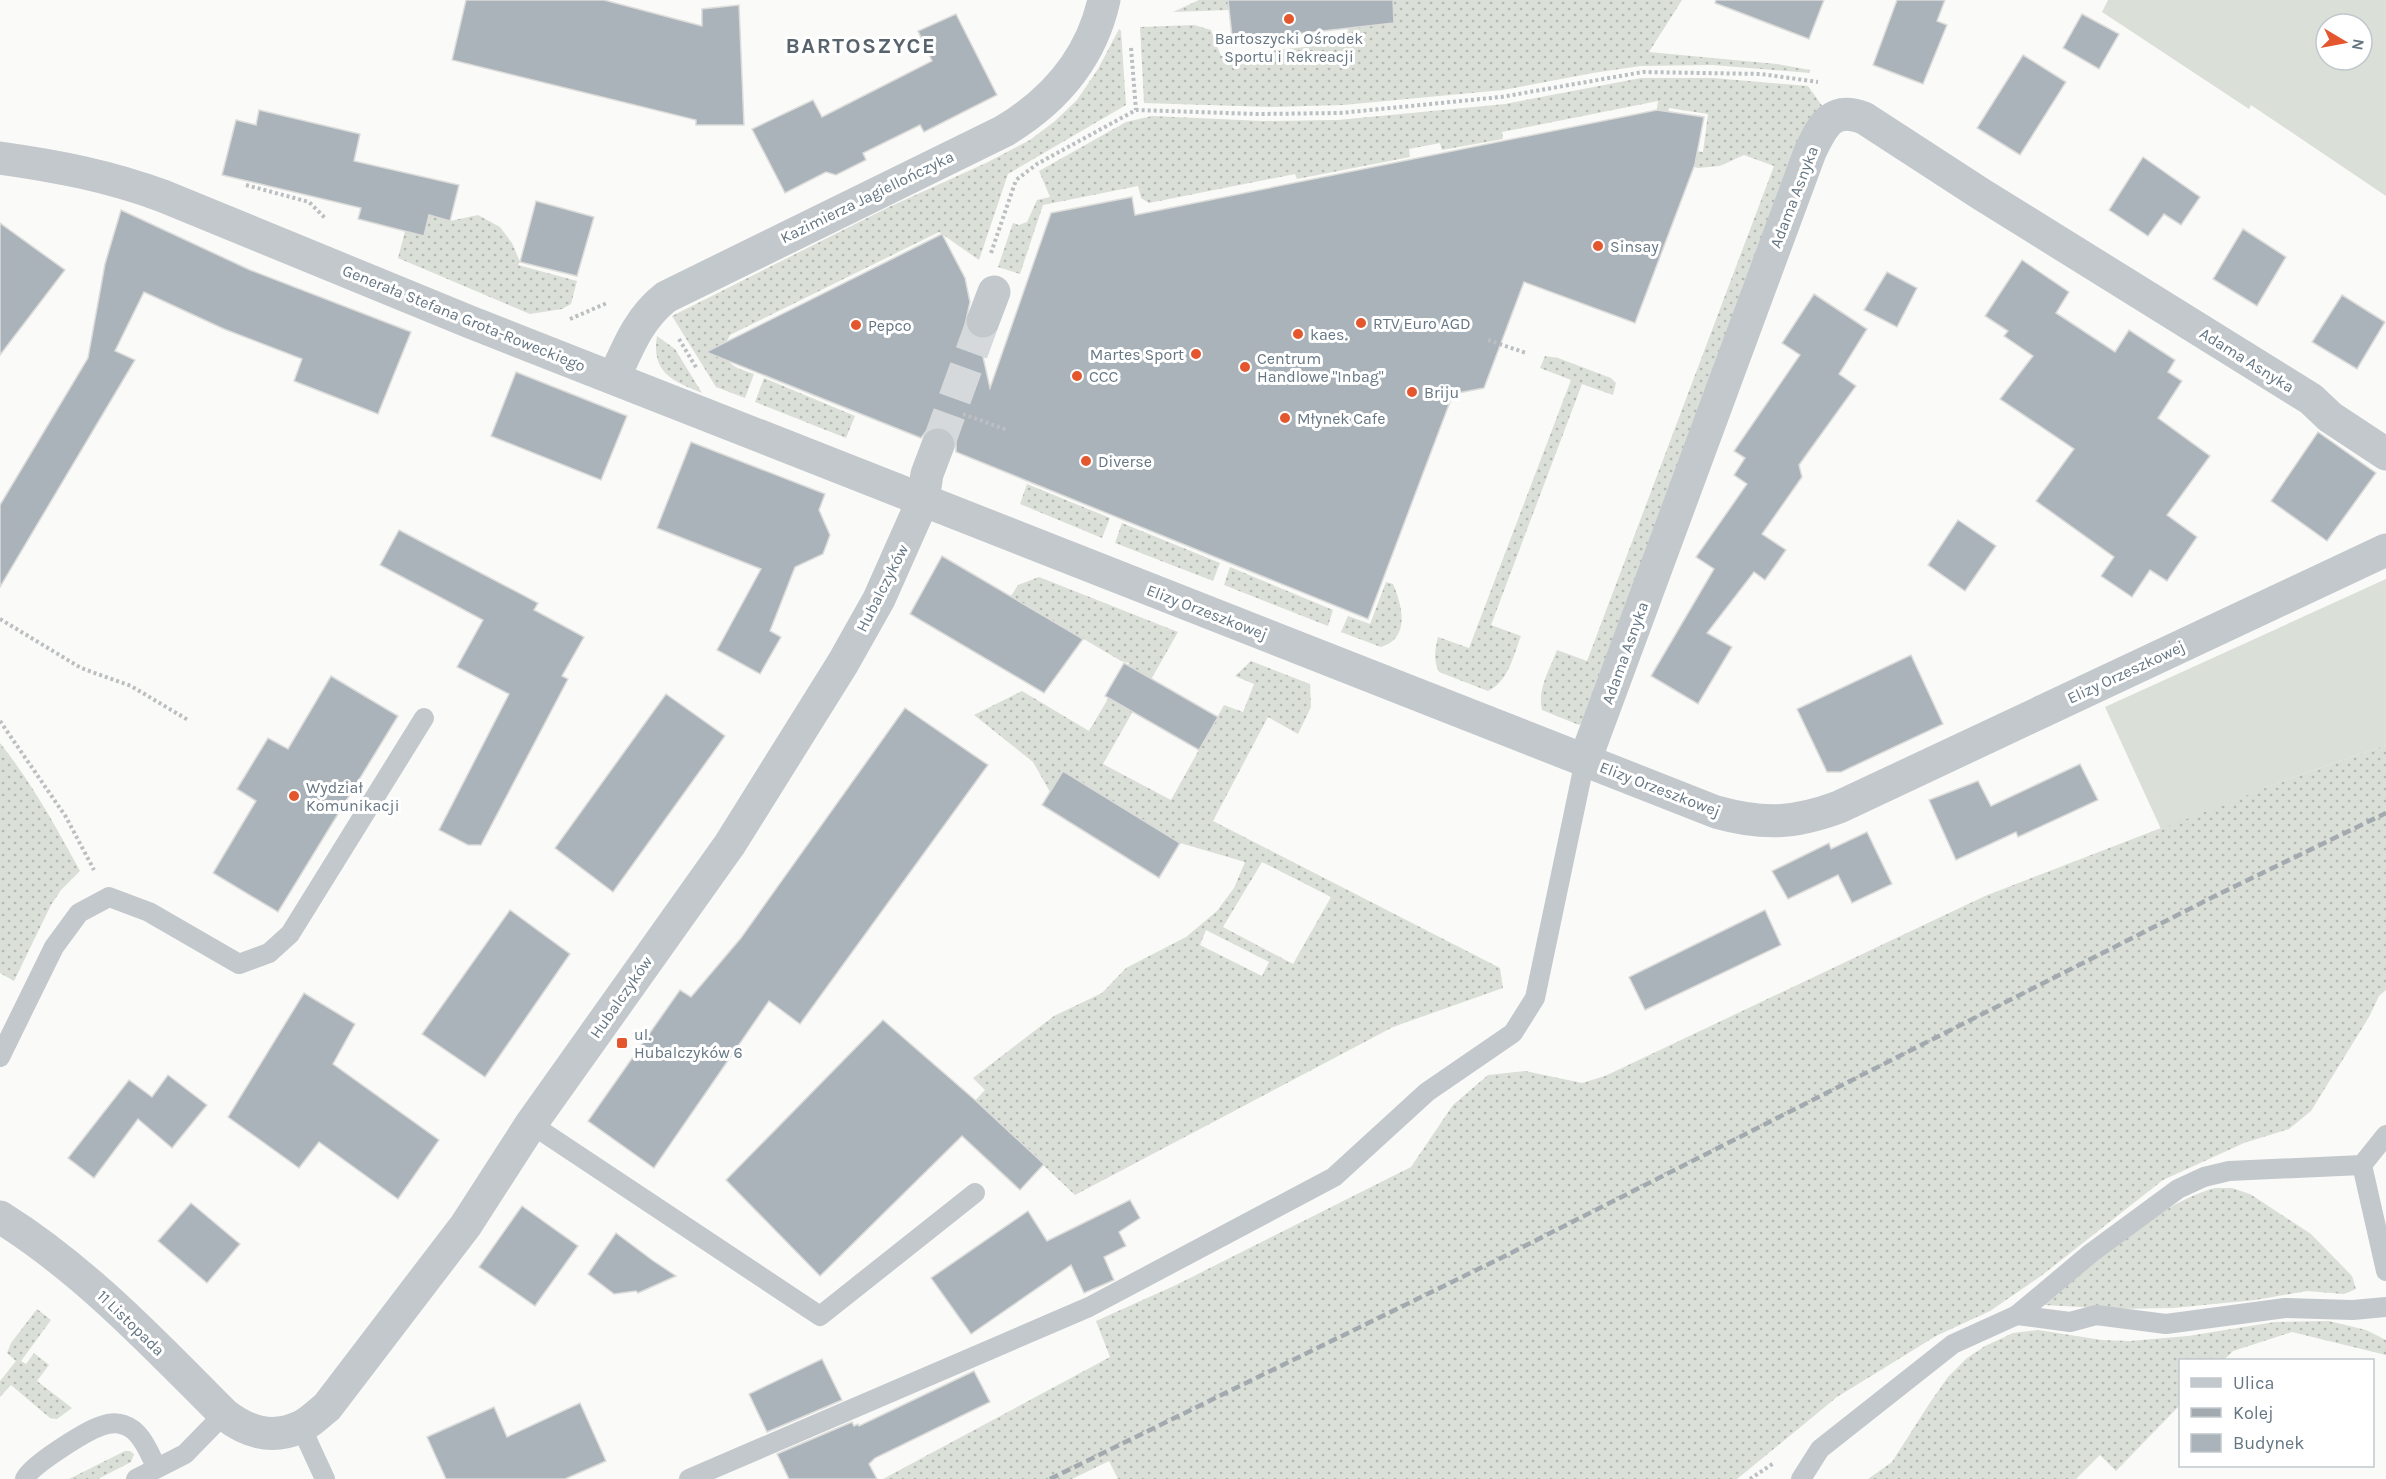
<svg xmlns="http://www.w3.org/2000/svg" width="2386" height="1479" font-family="Karla,sans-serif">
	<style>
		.grass { fill: url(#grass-dots); fill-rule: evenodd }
		.garden { fill: #dadfd7; fill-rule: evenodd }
		.building { fill: #aab3b9; stroke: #dcdcda; stroke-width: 1.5 }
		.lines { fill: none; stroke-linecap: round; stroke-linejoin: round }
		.street-tunnel { stroke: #d5d9db; stroke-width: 33; stroke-dasharray: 33 16; stroke-linecap: butt }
		.path { stroke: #bbbfc2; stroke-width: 4; stroke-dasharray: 3 3; stroke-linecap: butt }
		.lane { stroke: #c3c8cc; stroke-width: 20 }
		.street { stroke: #c3c8cc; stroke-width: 33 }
		.rail { stroke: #a2aab0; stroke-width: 4.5; stroke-dasharray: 9 4.5; stroke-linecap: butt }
		.poi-dot { fill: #e4572e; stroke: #fff; stroke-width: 2 }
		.labels { text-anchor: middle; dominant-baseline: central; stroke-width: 6; stroke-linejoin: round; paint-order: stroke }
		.poi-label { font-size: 16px; fill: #657683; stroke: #fff; text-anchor: start }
		.street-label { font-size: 16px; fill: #657683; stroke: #fff }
		.district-label { font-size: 22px; font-weight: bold; letter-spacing: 1.5px; fill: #57646e; stroke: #fff }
	</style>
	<defs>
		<pattern id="grass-dots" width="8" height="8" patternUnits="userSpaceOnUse" patternTransform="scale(1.5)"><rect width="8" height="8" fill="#dadfd7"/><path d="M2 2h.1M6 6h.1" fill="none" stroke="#b4b9b4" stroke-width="1.8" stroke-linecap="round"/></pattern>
	</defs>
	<rect width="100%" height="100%" fill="#fafaf8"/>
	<g class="grass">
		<polygon points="1199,0 1228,0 1229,10 1173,12"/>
		<polygon points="1346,0 1682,0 1649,52 1777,64 1810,70 1810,73 1713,65 1640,66 1593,73 1503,90 1343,105 1271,107 1144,103 1140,27 1194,25 1211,30 1221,56 1342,43 1349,28"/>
		<path d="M1119 29 1121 31 1126 105 1008 174 979 260 939 232 730 335 724 346C727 367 735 367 754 374L745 398 716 387 672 316 889 207 986 163 1030 140 1055 121 1077 100 1098 69Z"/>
		<path d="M1641 78H1713L1808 86 1823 107 1582 723 1579 725 1542 710C1537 689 1550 669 1557 650L1587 661 1774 166 1744 155 1720 166 1698 168 1662 157 1652 143 1658 101 1502 132 1503 139 1442 150 1440 143 1409 149 1410 157 1297 179 1295 174 1149 203 1141 198 1138 186 1043 205 1020 274 998 267 1013 223 1019 225 1027 222 1037 200 1050 197 1039 171 1126 122 1152 116 1262 121 1338 120 1505 104ZM1669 108 1708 114 1703 152 1663 147Z"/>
		<polygon points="429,215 450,221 478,215 500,227 512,243 520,262 518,265 577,281 571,304 562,309 530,314 398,258 405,231 424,236"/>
		<path d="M657 336 675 349 702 393C673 381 651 373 657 336Z"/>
		<path d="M1545 356 1558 358 1611 378 1616 383 1613 395 1582 384 1491 625 1521 636C1513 656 1509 681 1488 691L1439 672C1433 660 1435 649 1438 637L1469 648 1571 380 1540 368Z"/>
		<polygon points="764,378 855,416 846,438 755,402"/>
		<polygon points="1027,484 1110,518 1102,538 1020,504"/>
		<polygon points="1122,523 1220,563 1213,581 1115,543"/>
		<polygon points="1230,567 1333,610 1328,626 1224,585"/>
		<path d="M1039 577 1178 632 1103 764 1171 800 1224 705 1243 712 1254 684 1235 676 1251 661 1310 684 1311 707 1298 734 1268 717 1213 821 1500 968 1503 988 1393 1027 1075 1195 1043 1165 1044 1163 990 1114 970 1106 985 1090 973 1078 1054 1016 1102 993 1126 968 1186 937 1217 911 1234 888 1245 862 1180 843 1063 772 1050 792 1033 762 974 715 1022 691 1089 731 1129 663 1121 661 1011 596 1018 585ZM1262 862 1331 897 1293 964 1223 927ZM1206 930 1269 962 1262 976 1200 945Z"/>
		<path d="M1386 582 1393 584C1402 605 1411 638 1381 647L1341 632 1348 616 1370 624Z"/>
		<path d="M0 743C32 783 56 827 80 871L61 890 51 905 14 981 0 973Z"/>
		<polygon points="2386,745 2386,990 2379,996 2369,1017 2311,1111 2289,1129 2244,1143 2163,1180 2041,1276 1990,1311 1936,1336 1837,1397 1737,1479 1118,1479 1109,1461 1072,1479 883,1479 1110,1357 1096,1321 1176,1285 1411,1167 1453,1105 1488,1075 1525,1071 1582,1083 1605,1076 1985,896 2283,781"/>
		<path d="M2215 1188H2232L2250 1194 2311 1234 2352 1276 2356 1289 2344 1294 2307 1291 2255 1300 2173 1308 2117 1309 2044 1305C2088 1268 2159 1202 2215 1188Z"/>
		<polygon points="37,1309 51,1320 21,1361 26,1364 34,1353 49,1365 37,1381 72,1408 57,1419 50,1418 11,1385 0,1397 0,1381 16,1361 7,1353 11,1343"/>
		<polygon points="2329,1321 2366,1330 2386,1340 2386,1355 2292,1332 2233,1351 2224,1360 2180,1360 2180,1405 2116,1471 2100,1455 2076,1479 1868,1479 1892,1462 1929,1404 1948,1377 1967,1358 1985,1346 2013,1333 2038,1330 2102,1340 2130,1341 2188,1336 2275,1322"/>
		<polygon points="125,1451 130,1451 134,1454 131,1462 98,1479 69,1479"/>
	</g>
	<g class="garden">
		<path d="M2108 0H2386V196L2251 105 2249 109 2102 12ZM2326 24H2362V60H2326Z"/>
		<polygon points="2386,579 2386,745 2283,781 2161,829 2105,707"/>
	</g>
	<g class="building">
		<polygon points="466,0 604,0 702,26 702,9 739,5 744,125 696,125 696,120 452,60"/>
		<polygon points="1228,0 1393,0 1394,23 1279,36 1279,40 1233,45"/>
		<polygon points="1716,0 1824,0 1809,39 1715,3"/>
		<polygon points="1897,0 1945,0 1937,21 1947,25 1923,84 1873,65"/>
		<polygon points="956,14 997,95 924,132 920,125 863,153 866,160 836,175 826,172 785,193 752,129 813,100 822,117 932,61 918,31"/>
		<polygon points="2082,14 2119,34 2099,69 2063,48"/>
		<polygon points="2023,55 2066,82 2020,155 1977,128"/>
		<polygon points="259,110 360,134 354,161 459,185 450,221 429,215 424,236 358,219 361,208 222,175 236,120 256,125"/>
		<polygon points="1657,110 1704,117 1695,164 1635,323 1524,282 1484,388 1453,394 1368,619 956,452 956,441 953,434 945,428 934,427 927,430 921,438 706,352 942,234 965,278 970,302 965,325 969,333 979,339 990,388 1051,213 1132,197 1135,215"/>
		<polygon points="2143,157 2200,197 2181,225 2164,214 2148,236 2109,210"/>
		<polygon points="536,201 594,217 577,276 520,262"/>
		<polygon points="121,210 250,270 411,332 378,414 294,381 302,359 224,329 144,292 115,351 135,360 0,587 0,505 88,358 105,264"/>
		<polygon points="0,223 65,270 0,355"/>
		<polygon points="2243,229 2286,257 2257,306 2213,279"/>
		<polygon points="2022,260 2069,292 2056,313 2115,352 2129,330 2175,360 2168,372 2182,381 2158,418 2210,456 2167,515 2197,537 2167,581 2150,570 2132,597 2101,576 2114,557 2036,501 2074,449 2000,399 2033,356 2004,336 2008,331 1985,316"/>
		<polygon points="1887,272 1917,288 1897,327 1864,310"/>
		<polygon points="1814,294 1867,329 1839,374 1856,386 1799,465 1802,477 1762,534 1786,550 1765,580 1754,572 1707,633 1732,647 1698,704 1651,676 1714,569 1696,557 1747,484 1734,475 1745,458 1734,451 1800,355 1782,343"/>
		<polygon points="2342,295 2385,322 2357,369 2312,342"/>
		<polygon points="516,372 627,416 601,480 491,436"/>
		<polygon points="2318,432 2376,473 2327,541 2271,501"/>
		<polygon points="691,442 825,494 819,510 830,535 823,554 795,567 770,631 781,637 760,674 717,650 761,569 657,528"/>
		<polygon points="1958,520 1996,546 1965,591 1928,565"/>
		<polygon points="399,530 538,603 534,610 584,637 562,676 568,679 481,845 468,845 439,830 509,694 457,667 483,620 380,565"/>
		<polygon points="942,556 1083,639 1044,693 910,614"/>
		<polygon points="1911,655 1943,724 1841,772 1827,772 1797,709"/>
		<polygon points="1124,663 1218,717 1199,750 1105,696"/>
		<polygon points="331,676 398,716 278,912 213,873 256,801 237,789 268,738 288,749"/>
		<polygon points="666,694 725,736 613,892 555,848"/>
		<polygon points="905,708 988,765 800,1024 769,1001 654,1168 588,1121 680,990 691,997 741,938"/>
		<polygon points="2080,764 2098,800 2018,837 2016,832 1956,860 1929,800 1978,781 1991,806"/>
		<polygon points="1063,771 1180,843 1159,878 1042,805"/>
		<polygon points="1867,832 1892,884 1852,903 1838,875 1788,899 1772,871 1829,843 1831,849"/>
		<polygon points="510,910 570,954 485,1077 422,1034"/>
		<polygon points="1765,910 1781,945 1645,1010 1629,977"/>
		<polygon points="304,993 355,1024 333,1064 439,1140 398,1199 319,1142 299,1168 228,1117"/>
		<polygon points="883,1020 975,1100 1044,1164 1020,1190 962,1136 820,1276 726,1180"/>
		<polygon points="168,1075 207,1105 172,1148 138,1119 94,1178 68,1158 129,1080 152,1097"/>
		<polygon points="1130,1200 1140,1218 1119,1232 1126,1246 1104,1257 1114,1280 1084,1293 1071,1265 971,1334 931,1278 1028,1211 1047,1241"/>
		<polygon points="191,1203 240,1244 207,1283 158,1241"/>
		<polygon points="522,1206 578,1246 535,1306 479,1267"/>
		<polygon points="616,1233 652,1260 676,1276 638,1293 636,1291 614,1294 588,1274"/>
		<polygon points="822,1359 842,1400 767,1432 749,1394"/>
		<polygon points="974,1371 990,1402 875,1458 869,1464 877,1479 789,1479 777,1454 852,1422 854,1426 858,1424 859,1426"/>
		<polygon points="580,1403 606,1461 565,1479 446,1479 427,1437 494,1407 507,1437"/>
	</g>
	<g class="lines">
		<polyline class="street-tunnel" points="938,445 983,321"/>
		<g class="path">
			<polyline points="1131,48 1136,110"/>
			<polyline points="246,185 309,202 325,218"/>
			<polyline points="991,253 1016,180 1037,164 1136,110 1258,114 1340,113 1501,97 1643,72 1761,74 1818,82"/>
			<polyline points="570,319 607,303"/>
			<polyline points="679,339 697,369"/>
			<polyline points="1488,340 1526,353"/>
			<polyline points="963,414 1007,430"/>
			<polyline points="0,619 81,668 131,686 188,720"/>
			<polyline points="0,721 66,817 94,870"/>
			<polyline points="1750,1479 1774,1463"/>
		</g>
		<g class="lane">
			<polyline points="0,1057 54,947 79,913 109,897 149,912 239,964 269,953 290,934 424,718"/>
			<polyline points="531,1124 820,1316 975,1193"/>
			<polyline points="2362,1165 2386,1271"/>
			<polyline points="2017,1315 2091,1253 2178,1189 2204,1177 2229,1171 2362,1165 2386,1135"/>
			<polyline points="301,1427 325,1479"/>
			<path d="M25 1479C31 1465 86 1431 101 1426 109 1423 117 1422 124 1425 141 1430 149 1453 157 1468"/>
			<polyline points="136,1479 185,1454 224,1414"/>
			<polyline points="689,1479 1089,1307 1334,1177 1427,1092 1513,1033 1535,998 1585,760"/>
			<polyline points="1801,1479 1820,1449 1953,1344 2017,1315 2070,1322 2096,1315 2166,1324 2285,1308 2353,1310 2386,1307"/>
		</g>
		<g class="street">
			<path d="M0 158C57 166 109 176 163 196L470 322 1716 812C1763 825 1793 824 1839 807L2386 550"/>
			<polyline points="983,321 994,292"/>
			<path d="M614 378C628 347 639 318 666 297L1004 131C1054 101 1091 58 1104 0"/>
			<path d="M1585 760 1810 152C1822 127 1831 105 1864 118L1981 194 2311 399 2330 417 2386 454"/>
			<path d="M0 1217C85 1270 154 1344 224 1414 247 1432 272 1440 300 1427 310 1423 319 1413 327 1407L466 1225 531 1124 730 844 843 663 879 599 923 500 927 474 938 445"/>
		</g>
		<polyline class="rail" points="1050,1479 1505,1256 2217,895 2386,813"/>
	</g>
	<g class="poi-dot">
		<circle cx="1289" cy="19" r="6"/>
		<circle cx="1598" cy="246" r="6"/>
		<circle cx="1361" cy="323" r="6"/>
		<circle cx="856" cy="325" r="6"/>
		<circle cx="1298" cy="334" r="6"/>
		<circle cx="1196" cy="354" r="6"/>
		<circle cx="1245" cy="367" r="6"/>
		<circle cx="1077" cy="376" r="6"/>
		<circle cx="1412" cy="392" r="6"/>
		<circle cx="1285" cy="418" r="6"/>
		<circle cx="1086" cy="461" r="6"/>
		<circle cx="294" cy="796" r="6"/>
		<rect x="616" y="1037" width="12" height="12" rx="3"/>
	</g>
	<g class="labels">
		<g class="poi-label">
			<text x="1289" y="38" text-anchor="middle">Bartoszycki Ośrodek<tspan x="1289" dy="18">Sportu i Rekreacji</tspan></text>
			<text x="1610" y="246">Sinsay</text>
			<text x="1373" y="323">RTV Euro AGD</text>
			<text x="868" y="325">Pepco</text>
			<text x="1310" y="334">kaes.</text>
			<text x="1184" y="354" text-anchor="end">Martes Sport</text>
			<text x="1257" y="358">Centrum<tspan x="1257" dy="18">Handlowe "Inbag"</tspan></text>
			<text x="1089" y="376">CCC</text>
			<text x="1424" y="392">Briju</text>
			<text x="1297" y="418">Młynek Cafe</text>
			<text x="1098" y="461">Diverse</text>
			<text x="306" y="787">Wydział<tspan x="306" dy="18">Komunikacji</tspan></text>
			<text x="634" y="1034">ul.<tspan x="634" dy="18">Hubalczyków 6</tspan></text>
		</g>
		<g class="street-label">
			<text transform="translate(867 197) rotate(-26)">Kazimierza Jagiellończyka</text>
			<text transform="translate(1794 197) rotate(-69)">Adama Asnyka</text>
			<text transform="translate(464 318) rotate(22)">Generała Stefana Grota-Roweckiego</text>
			<text transform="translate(2247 360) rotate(32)">Adama Asnyka</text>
			<text transform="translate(882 588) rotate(-63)">Hubalczyków</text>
			<text transform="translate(1207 612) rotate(21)">Elizy Orzeszkowej</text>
			<text transform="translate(1625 653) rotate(-70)">Adama Asnyka</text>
			<text transform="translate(2126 672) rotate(-25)">Elizy Orzeszkowej</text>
			<text transform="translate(1660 789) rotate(21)">Elizy Orzeszkowej</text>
			<text transform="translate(621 997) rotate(-55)">Hubalczyków</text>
			<text transform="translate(131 1323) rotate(44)">11 Listopada</text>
		</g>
		<g class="district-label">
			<text x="861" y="46">BARTOSZYCE</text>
		</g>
	</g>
	<rect x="2179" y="1359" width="195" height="108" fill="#ffffff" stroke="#c1c8cd" stroke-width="1.5"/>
	<rect x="2191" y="1378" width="30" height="9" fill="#c3c8cc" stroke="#c1c8cd" stroke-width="1.5"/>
	<text x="2233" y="1389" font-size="18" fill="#657683">Ulica</text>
	<rect x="2191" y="1408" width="30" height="9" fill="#a2aab0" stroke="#c1c8cd" stroke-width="1.5"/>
	<text x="2233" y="1419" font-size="18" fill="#657683">Kolej</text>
	<rect x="2191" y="1434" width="30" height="18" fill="#aab3b9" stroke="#c1c8cd" stroke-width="1.5"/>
	<text x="2233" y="1449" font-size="18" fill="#657683">Budynek</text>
	<g transform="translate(2344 42) rotate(100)"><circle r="28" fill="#ffffff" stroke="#c1c8cd" stroke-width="1.5"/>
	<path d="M0-4.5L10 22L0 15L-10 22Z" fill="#e4572e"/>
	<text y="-9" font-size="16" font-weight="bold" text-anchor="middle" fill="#657683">N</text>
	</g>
</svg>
